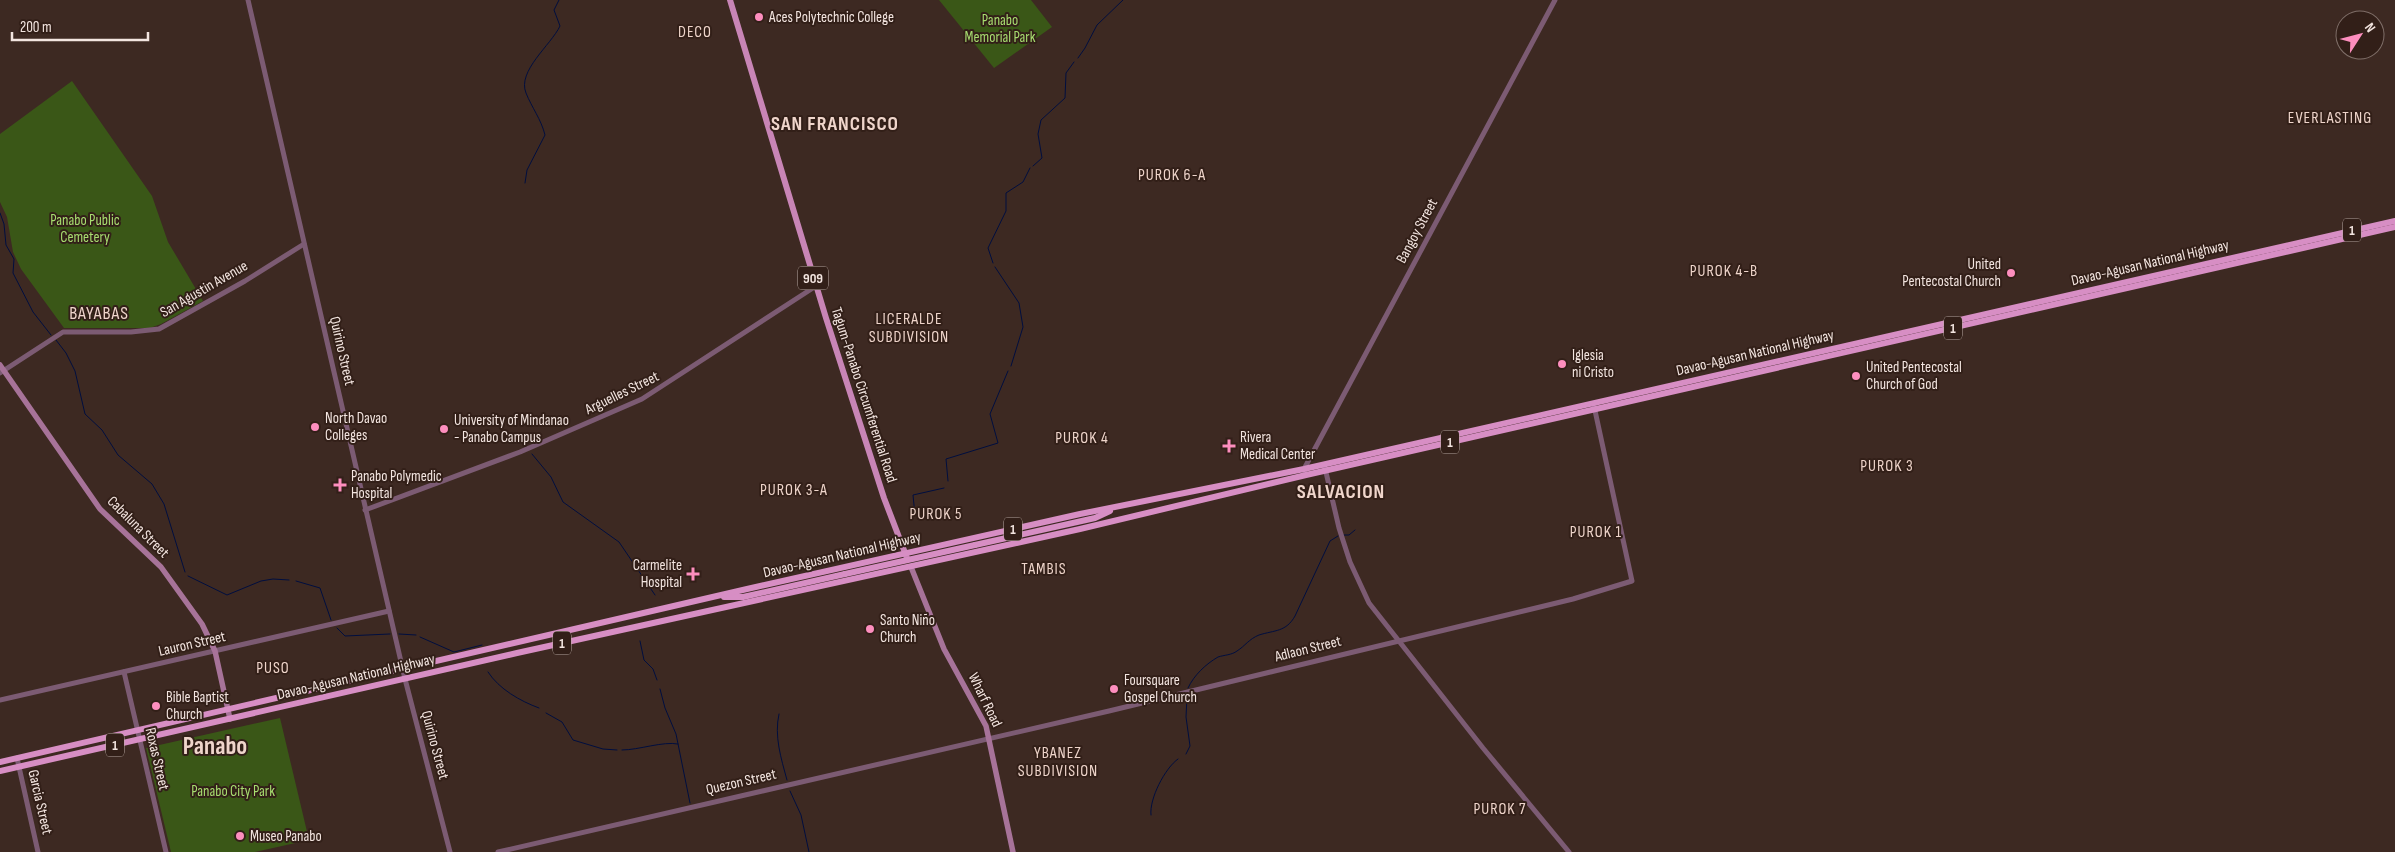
<svg xmlns="http://www.w3.org/2000/svg" width="2395" height="852" font-family="'Sofia Sans Condensed',sans-serif">
	<style>
		.green { fill: #3a5717 }
		.lines { fill: none; stroke-linecap: round; stroke-linejoin: round }
		.stream { stroke: #000e3f; stroke-width: 1 }
		.tertiary { stroke: #7c5b73; stroke-width: 5 }
		.secondary { stroke: #a77399; stroke-width: 5.5 }
		.primary { stroke: #c885b6; stroke-width: 6 }
		.trunk { stroke: #d78ec4; stroke-width: 6 }
		.trunk-bridge { stroke: #d78ec4; stroke-width: 6 }
		.poi-dot { fill: #fd8ebe; stroke: #321f18; stroke-width: 2 }
		.labels { text-anchor: middle; dominant-baseline: central; stroke-width: 4; stroke-linejoin: round; paint-order: stroke }
		.shield { fill: #321f18; stroke: #b9aaa4; stroke-width: 1 }
		.shield-label { font-size: 14px; font-weight: bold; fill: #f3e5e0 }
		.poi-label { font-size: 15px; fill: #f3e5e0; stroke: #321f18; text-anchor: start }
		.park-label { font-size: 15px; fill: #a8de70; stroke: #321f18 }
		.street-label { font-size: 15px; fill: #f3e5e0; stroke: #321f18 }
		.neighbourhood-label { font-size: 16px; letter-spacing: 1px; fill: #efd5cb; stroke: #321f18 }
		.quarter-label { font-size: 18px; letter-spacing: 1px; fill: #efd5cb; stroke: #321f18 }
		.district-label { font-size: 20px; font-weight: bold; letter-spacing: 1px; fill: #efd5cb; stroke: #321f18 }
		.town-label { font-size: 25px; font-weight: bold; fill: #efd5cb; stroke: #321f18 }
	</style>
	<rect width="100%" height="100%" fill="#3d2922"/>
	<g class="green">
		<polygon points="939,0 1031,0 1052,27 994,68"/>
		<polygon points="72,81 152,196 168,242 203,301 161,324 150,328 64,328 21,269 13,252 7,217 0,202 0,134"/>
		<polygon points="280,718 309,840 255,852 171,852 146,748"/>
	</g>
	<g class="lines">
		<g class="stream">
			<polyline points="1078,58 1085,48 1097,25 1123,0"/>
			<polyline points="1033,166 1042,158 1038,134 1041,120 1065,98 1066,73 1074,62"/>
			<path d="M525 183 527 170 545 135C541 119 532 108 526 93 517 71 551 45 560 26L554 10 559 0"/>
			<polyline points="0,213 4,224 6,245 14,259 13,273 33,312 51,335"/>
			<polyline points="993,263 988,248 1006,211 1006,193 1023,182 1030,168"/>
			<polyline points="995,267 1019,303 1023,327 1011,366"/>
			<polyline points="56,340 66,353 75,371 85,414 102,430 118,455 152,484 164,504 185,572"/>
			<polyline points="532,454 551,477 563,502 619,542 655,595"/>
			<polyline points="948,481 946,459 998,443 990,414 1008,371"/>
			<polyline points="915,515 913,495 944,488"/>
			<polyline points="1344,535 1349,535 1355,530"/>
			<polyline points="188,576 227,595 261,581 273,579 289,580"/>
			<polyline points="296,581 320,588 331,620"/>
			<polyline points="337,628 345,636 390,634"/>
			<polyline points="399,634 416,635"/>
			<polyline points="420,637 454,652 482,645"/>
			<polyline points="640,641 644,660 653,669 657,680"/>
			<path d="M488 672C499 689 520 701 539 708"/>
			<path d="M1188 688C1194 675 1206 664 1218 657 1224 655 1232 655 1237 651 1245 646 1249 639 1259 635 1275 630 1286 632 1295 616L1330 541 1338 536"/>
			<polyline points="660,689 665,708 676,734 690,803"/>
			<polyline points="546,713 562,722 573,740 603,749 617,750"/>
			<path d="M779 714C774 736 781 758 787 780"/>
			<path d="M622 750C639 750 663 741 678 744"/>
			<polyline points="1186,754 1190,746 1186,717 1187,697"/>
			<polyline points="790,791 801,815 809,852"/>
			<path d="M1151 815C1149 799 1165 768 1178 759"/>
		</g>
		<g class="tertiary">
			<polyline points="248,0 405,679 450,852"/>
			<polyline points="0,373 63,332 131,332 159,329 245,281 304,244"/>
			<polyline points="1325,468 1339,528 1350,562 1369,603 1483,748 1569,852"/>
			<polyline points="1306,475 1304,469 1555,0"/>
			<polyline points="365,510 520,452 642,399 816,286"/>
			<polyline points="124,672 166,852"/>
			<polyline points="0,700 389,611"/>
			<polyline points="17,758 38,852"/>
			<polyline points="498,852 1109,711 1573,599 1632,581 1594,406"/>
		</g>
		<g class="secondary">
			<polyline points="0,365 100,509 161,567 202,624 215,651 230,719"/>
			<polyline points="911,567 944,649 986,726 1013,852"/>
		</g>
		<polyline class="primary" points="730,0 826,318 884,498 907,558"/>
		<g class="trunk">
			<polyline points="975,545 1095,518 1110,511"/>
			<polyline points="724,597 743,597 845,574"/>
			<polyline points="0,762 747,589 1080,514 1304,469 2395,221"/>
			<polyline points="0,771 517,653 1080,529 1306,475 2395,227"/>
		</g>
		<polyline class="trunk-bridge" points="845,574 975,545"/>
	</g>
	<g class="poi-dot">
		<circle cx="759" cy="17" r="5"/>
		<circle cx="2011" cy="273" r="5"/>
		<circle cx="1562" cy="364" r="5"/>
		<circle cx="1856" cy="376" r="5"/>
		<circle cx="315" cy="427" r="5"/>
		<circle cx="444" cy="429" r="5"/>
		<path d="M1226.5 438.5h5v5h5v5h-5v5h-5v-5h-5v-5h5z"/>
		<path d="M337.5 477.5h5v5h5v5h-5v5h-5v-5h-5v-5h5z"/>
		<path d="M690.5 566.5h5v5h5v5h-5v5h-5v-5h-5v-5h5z"/>
		<circle cx="870" cy="629" r="5"/>
		<circle cx="1114" cy="689" r="5"/>
		<circle cx="156" cy="706" r="5"/>
		<circle cx="240" cy="836" r="5"/>
	</g>
	<g class="labels">
		<g class="shield">
			<rect x="2343" y="218.5" width="18" height="23" rx="4"/>
			<rect x="798" y="266.5" width="30" height="23" rx="4"/>
			<rect x="1944" y="316.5" width="18" height="23" rx="4"/>
			<rect x="1441" y="430.5" width="18" height="23" rx="4"/>
			<rect x="1004" y="517.5" width="18" height="23" rx="4"/>
			<rect x="553" y="631.5" width="18" height="23" rx="4"/>
			<rect x="106" y="733.5" width="18" height="23" rx="4"/>
		</g>
		<g class="shield-label">
			<text x="2352" y="230">1</text>
			<text x="813" y="278">909</text>
			<text x="1953" y="328">1</text>
			<text x="1450" y="442">1</text>
			<text x="1013" y="529">1</text>
			<text x="562" y="643">1</text>
			<text x="115" y="745">1</text>
		</g>
		<g class="poi-label">
			<text x="769" y="17">Aces Polytechnic College</text>
			<text x="2001" y="264" text-anchor="end">United<tspan x="2001" dy="17">Pentecostal Church</tspan></text>
			<text x="1572" y="355">Iglesia<tspan x="1572" dy="17">ni Cristo</tspan></text>
			<text x="1866" y="367">United Pentecostal<tspan x="1866" dy="17">Church of God</tspan></text>
			<text x="325" y="418">North Davao<tspan x="325" dy="17">Colleges</tspan></text>
			<text x="454" y="420">University of Mindanao<tspan x="454" dy="17">- Panabo Campus</tspan></text>
			<text x="1240" y="437">Rivera<tspan x="1240" dy="17">Medical Center</tspan></text>
			<text x="351" y="476">Panabo Polymedic<tspan x="351" dy="17">Hospital</tspan></text>
			<text x="682" y="565" text-anchor="end">Carmelite<tspan x="682" dy="17">Hospital</tspan></text>
			<text x="880" y="620">Santo Niño<tspan x="880" dy="17">Church</tspan></text>
			<text x="1124" y="680">Foursquare<tspan x="1124" dy="17">Gospel Church</tspan></text>
			<text x="166" y="697">Bible Baptist<tspan x="166" dy="17">Church</tspan></text>
			<text x="250" y="836">Museo Panabo</text>
		</g>
		<g class="park-label">
			<text x="1000" y="20">Panabo<tspan x="1000" dy="17">Memorial Park</tspan></text>
			<text x="85" y="220">Panabo Public<tspan x="85" dy="17">Cemetery</tspan></text>
			<text x="233" y="791">Panabo City Park</text>
		</g>
		<g class="street-label">
			<text transform="translate(1417 231) rotate(-62)">Bangoy Street</text>
			<text transform="translate(2150 263) rotate(-13)">Davao-Agusan National Highway</text>
			<text transform="translate(204 289) rotate(-30)">San Agustin Avenue</text>
			<text transform="translate(342 351) rotate(77)">Quirino Street</text>
			<text transform="translate(1755 353) rotate(-13)">Davao-Agusan National Highway</text>
			<text transform="translate(622 393) rotate(-26)">Arguelles Street</text>
			<text transform="translate(864 395) rotate(72)">Tagum-Panabo Circumferential Road</text>
			<text transform="translate(138 527) rotate(45)">Cabaluna Street</text>
			<text transform="translate(842 555) rotate(-13)">Davao-Agusan National Highway</text>
			<text transform="translate(192 644) rotate(-13)">Lauron Street</text>
			<text transform="translate(1308 649) rotate(-14)">Adlaon Street</text>
			<text transform="translate(356 677) rotate(-13)">Davao-Agusan National Highway</text>
			<text transform="translate(985 700) rotate(64)">Wharf Road</text>
			<text transform="translate(435 745) rotate(75)">Quirino Street</text>
			<text transform="translate(157 759) rotate(77)">Roxas Street</text>
			<text transform="translate(741 782) rotate(-13)">Quezon Street</text>
			<text transform="translate(40 802) rotate(77)">Garcia Street</text>
		</g>
		<g class="neighbourhood-label">
			<text x="695" y="32">DECO</text>
			<text x="2330" y="118">EVERLASTING</text>
			<text x="1172" y="175">PUROK 6-A</text>
			<text x="1724" y="271">PUROK 4-B</text>
			<text x="909" y="319">LICERALDE<tspan x="909" dy="18">SUBDIVISION</tspan></text>
			<text x="1082" y="438">PUROK 4</text>
			<text x="1887" y="466">PUROK 3</text>
			<text x="794" y="490">PUROK 3-A</text>
			<text x="936" y="514">PUROK 5</text>
			<text x="1596" y="532">PUROK 1</text>
			<text x="1044" y="569">TAMBIS</text>
			<text x="273" y="668">PUSO</text>
			<text x="1058" y="753">YBANEZ<tspan x="1058" dy="18">SUBDIVISION</tspan></text>
			<text x="1500" y="809">PUROK 7</text>
		</g>
		<g class="quarter-label">
			<text x="99" y="313">BAYABAS</text>
		</g>
		<g class="district-label">
			<text x="835" y="124">SAN FRANCISCO</text>
			<text x="1341" y="492">SALVACION</text>
		</g>
		<g class="town-label">
			<text x="215" y="746">Panabo</text>
		</g>
	</g>
	<g transform="translate(2360 35) rotate(54)"><circle r="24" fill="#321f18" stroke="#7f6e68"/>
	<path d="M0-4L9 19L0 12L-9 19Z" fill="#fd8ebe"/>
	<text y="-8" font-size="14" font-weight="bold" text-anchor="middle" fill="#f3e5e0">N</text>
	</g>
	<path d="M12 32v8h136v-8" fill="none" stroke="#f3e5e0" stroke-width="2.5"/>
	<text x="20" y="32" font-size="15" fill="#f3e5e0" stroke="#321f18" stroke-width="4" paint-order="stroke">200 m</text>
</svg>
